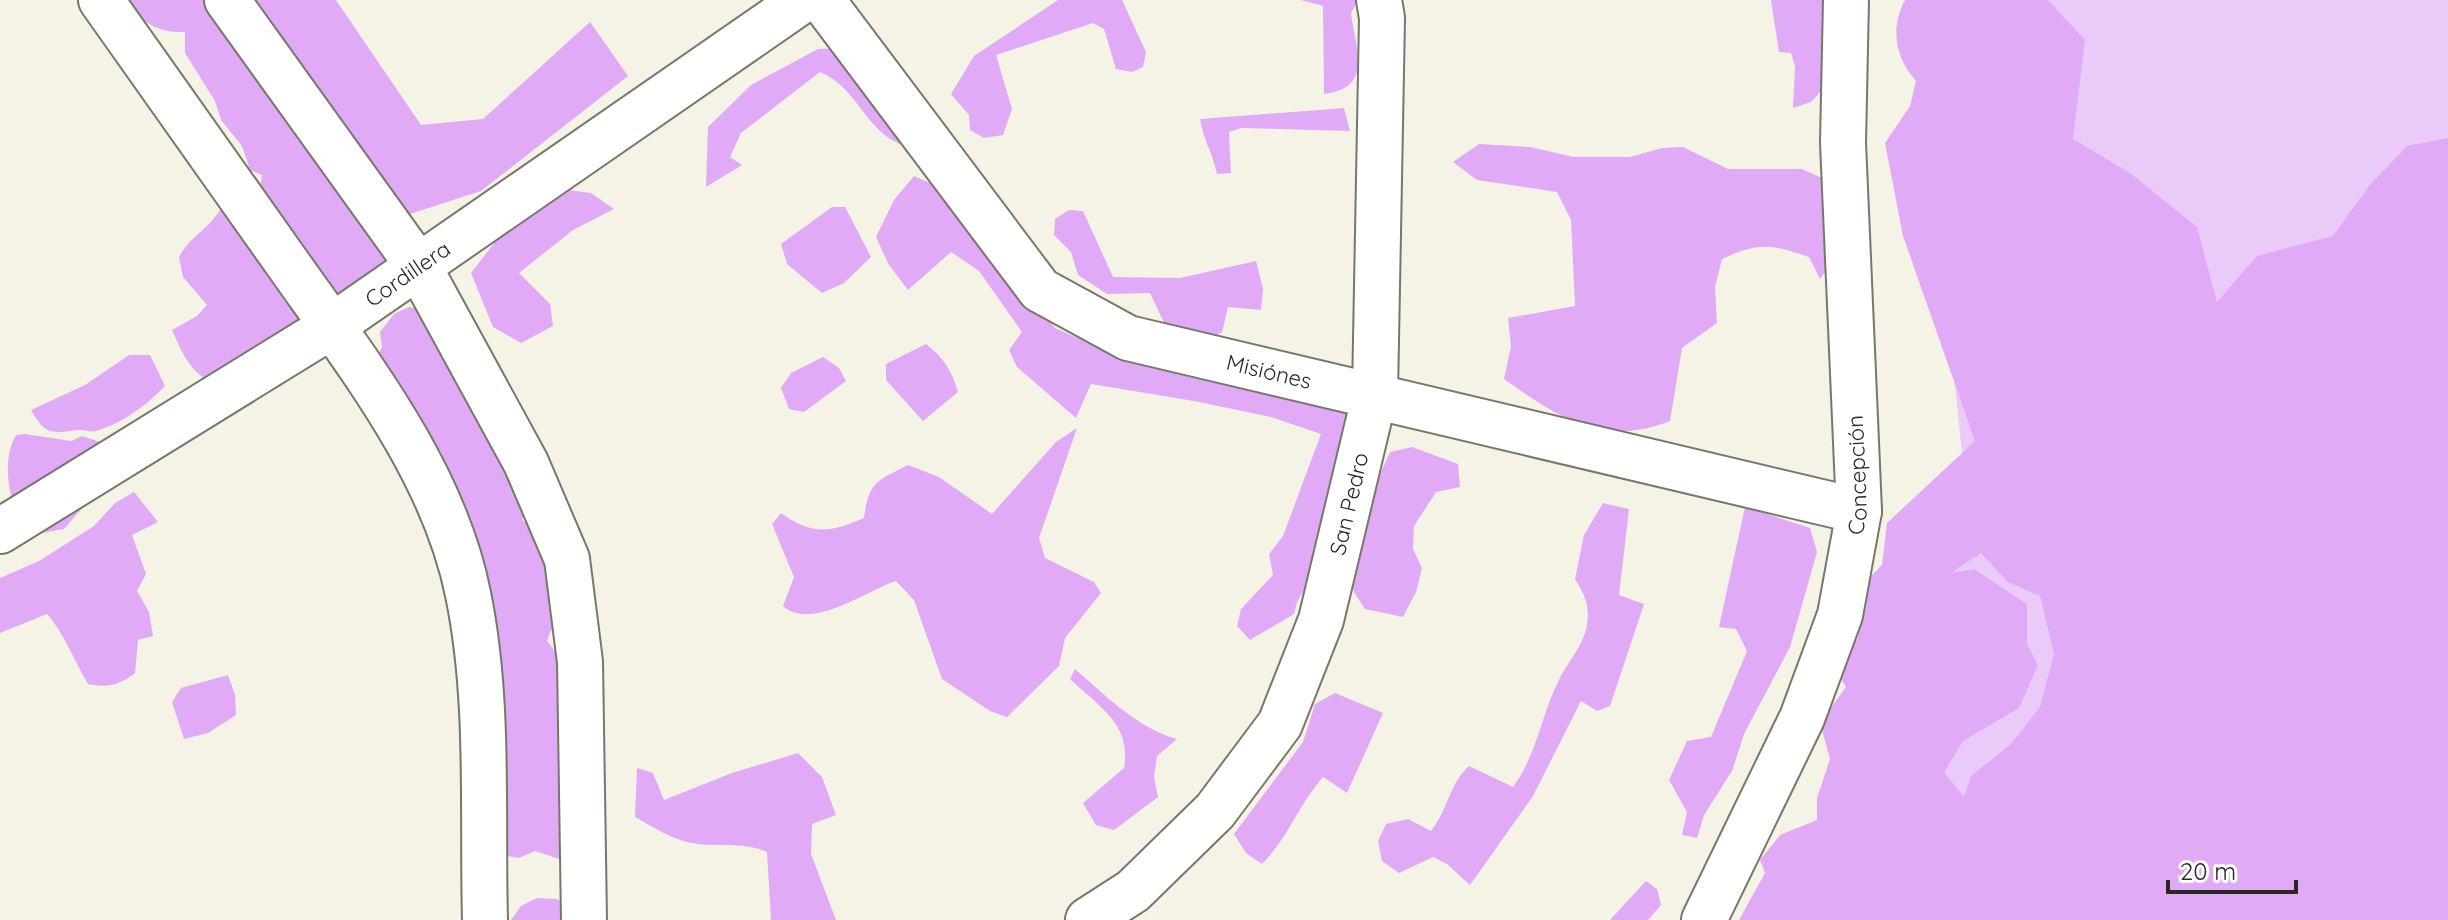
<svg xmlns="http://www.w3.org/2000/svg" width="2448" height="920" font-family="Quicksand,sans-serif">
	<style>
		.green { fill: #eacbf7 }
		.forest { fill: #e0aaf7; fill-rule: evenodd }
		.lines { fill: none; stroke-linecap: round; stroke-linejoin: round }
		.minor-casing { stroke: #77776a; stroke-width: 48 }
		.minor { stroke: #fff; stroke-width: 44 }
		.labels { text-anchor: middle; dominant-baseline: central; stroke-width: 8; stroke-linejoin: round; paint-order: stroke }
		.street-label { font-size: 22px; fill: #292924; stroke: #fff }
	</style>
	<rect width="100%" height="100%" fill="#f4f3e5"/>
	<polygon class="green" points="1937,0 2448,0 2448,920 1828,920 1962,454 1933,170"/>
	<g class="forest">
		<path d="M130 0H214L412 247 338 302 260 191 262 175 250 170 242 146 221 120 215 101 185 53V32C160 33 140 24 130 0Z"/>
		<polygon points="255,0 336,0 421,125 483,119 590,22 628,76 481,191 407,215"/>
		<polygon points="1058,0 1122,0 1146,52 1143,67 1132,72 1116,69 1104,29 1093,23 996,55 1012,109 1003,135 984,138 970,130 969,115 951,94 974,56"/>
		<path d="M1301 0H1358L1351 13C1355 48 1375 88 1324 94L1323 6Z"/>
		<polygon points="1771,0 1835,0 1825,87 1811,102 1793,108 1795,66 1791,53 1779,52"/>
		<path d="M1905 0H2048L2085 40 2073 139 2130 173 2197 227 2217 302 2257 256 2333 236 2369 186 2407 146 2448 138V920H1739L1765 873 1760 860 1780 835 1817 820V798L1830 759 1820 723 1846 687 1839 676 1846 645 1857 640 1862 622 1855 592 1882 565 1887 523 1975 441 1903 236 1885 143 1910 106 1916 81C1895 57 1890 28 1905 0ZM1981 553 2008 582 2040 596 2054 654 2040 707 2012 743 1971 776 1964 797 1944 772 1963 741 2019 708 2038 665 2027 644V604L1974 569 1951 573Z"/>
		<path d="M845 48 905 146C864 132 860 89 820 72L741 133 730 157 742 165 706 187 708 127 751 85 818 49Z"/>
		<path d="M1344 108 1350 131 1241 128 1229 132 1231 173 1217 174C1213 154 1203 139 1200 119Z"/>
		<path d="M1479 144 1530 147 1574 157H1630L1662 148 1683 147 1728 169H1802L1822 178 1834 195V260L1820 279 1809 257C1770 244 1759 242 1722 259L1715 287 1717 323 1682 348 1670 421C1602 448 1558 417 1504 379L1511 346 1508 318 1575 306 1571 220 1557 192 1477 180 1453 162Z"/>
		<polygon points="914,176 944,189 1055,328 1089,343 1358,410 1311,578 1297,602 1294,614 1250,640 1237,626 1241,609 1273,575 1269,554 1283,536 1321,434 1271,417 1194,401 1091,384 1076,418 1017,367 1009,350 1022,332 979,271 951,252 908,290 889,265 876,237 894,200"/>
		<polygon points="561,189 591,193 614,209 573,230 519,273 550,304 553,326 521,343 493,327 471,273 509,224"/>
		<polygon points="832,207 845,207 871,257 844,283 822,293 787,264 781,244"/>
		<path d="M220 210 237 223 310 325 215 385C190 372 183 355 172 330L197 316 207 305 183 277 179 257C190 236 206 232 220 210Z"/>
		<polygon points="1069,210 1083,211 1113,277 1180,278 1256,261 1263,289 1261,310 1228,307 1222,332 1199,346 1169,333 1150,293 1107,294 1078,275 1071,252 1054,235 1055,219"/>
		<path d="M409 307 427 311 537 501 522 520 544 531 569 620 552 628 547 641 557 654 605 817 603 830 562 860 535 851 519 858 502 855 494 812 507 802 499 771C511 747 505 733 493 710L459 496 441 452 376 359 382 347 380 332 394 314Z"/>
		<path d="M926 344C943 357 952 371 958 392L923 421 886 380V364Z"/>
		<path d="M129 355H150L165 386C147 405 121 424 96 431 90 433 83 429 77 430 52 434 45 435 31 410L85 385Z"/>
		<polygon points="823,357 839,368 846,381 804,412 789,409 781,388 791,373"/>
		<path d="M1077 428 1039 538 1045 558 1094 582 1101 593 1065 638 1059 666 1007 717 990 711 942 679 914 600 896 581C864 592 811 631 783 606L794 577 772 524 781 513C812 535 829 533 864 518 869 481 877 481 908 465L939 477 992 514 1056 442Z"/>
		<path d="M25 434 71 441 82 436 109 445 121 473 114 487 91 498 64 529 31 535C9 511 0 462 16 435Z"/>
		<path d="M1412 447 1458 464 1460 487 1436 492 1414 526 1413 549 1422 568 1416 592 1403 617 1365 609C1358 598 1350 588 1349 576 1345 548 1378 479 1390 452Z"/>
		<path d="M134 492 158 522 132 535 146 574 137 591 149 612 153 636 138 640 135 673C120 685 108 688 88 684 73 659 66 636 47 614L0 633V578L39 561 94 526 115 503Z"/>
		<path d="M1603 503 1629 509 1619 595 1644 604 1610 706 1597 711 1581 701 1533 796 1470 885 1447 864 1433 857 1399 873 1382 861 1378 841 1386 824 1408 819 1431 831C1448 810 1449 784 1469 766L1513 787C1537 755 1541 715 1559 680 1568 661 1583 647 1587 625 1590 606 1585 595 1575 579L1584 535Z"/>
		<polygon points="1745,507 1810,528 1817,552 1790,647 1744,734 1732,771 1704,815 1697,838 1682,835 1687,812 1669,780 1687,741 1711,737 1747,651 1736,629 1719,627"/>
		<path d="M1075 669C1105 695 1137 728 1177 739L1157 756 1154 777 1158 797 1114 830 1096 825 1083 803 1124 768C1132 724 1099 707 1070 679Z"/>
		<polygon points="228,675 235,695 236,715 208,733 184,739 172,702 181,688"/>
		<path d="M1335 693 1383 713 1347 793 1323 777C1299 804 1288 838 1262 864L1246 853 1234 834 1303 742 1315 704Z"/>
		<path d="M798 753 822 777 836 815 812 824 811 854 836 920H771L767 852C742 841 718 848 692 843 671 839 653 827 635 817L637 768 653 773 664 800 732 773Z"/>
		<polygon points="1646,881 1657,889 1661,905 1648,920 1610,920"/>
		<polygon points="537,898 557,899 571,908 574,920 511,920 521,906"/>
	</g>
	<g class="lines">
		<defs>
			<g id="minor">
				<path d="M101 0C164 89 227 178 290 267 360 366 444 473 468 594 490 700 482 813 485 920"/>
				<polyline points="227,0 419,267 526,463 567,559 580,662 584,920"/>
				<path id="s1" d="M822 0 1040 290 1128 338 1859 511"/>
				<path id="s2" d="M0 531 332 326 803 0"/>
				<path id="s3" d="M1088 920 1133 891 1215 811 1280 724 1321 620 1375 394 1382 18 1379 0"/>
				<path id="s4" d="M1704 920 1802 718 1840 615 1859 511 1843 143 1846 0"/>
			</g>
		</defs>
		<use href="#minor" class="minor-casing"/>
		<use href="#minor" class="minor"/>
	</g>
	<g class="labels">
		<g class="street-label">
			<text stroke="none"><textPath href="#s2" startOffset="482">Cordillera</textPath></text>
			<text stroke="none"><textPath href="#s1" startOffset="608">Misiónes</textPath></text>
			<text stroke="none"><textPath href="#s4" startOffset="476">Concepción</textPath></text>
			<text stroke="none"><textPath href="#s3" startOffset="508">San Pedro</textPath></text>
		</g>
	</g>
	<path d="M2168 880v12h128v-12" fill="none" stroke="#292924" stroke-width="4"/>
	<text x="2180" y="880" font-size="24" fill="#292924" stroke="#ffffff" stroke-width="6" paint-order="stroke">20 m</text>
</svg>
